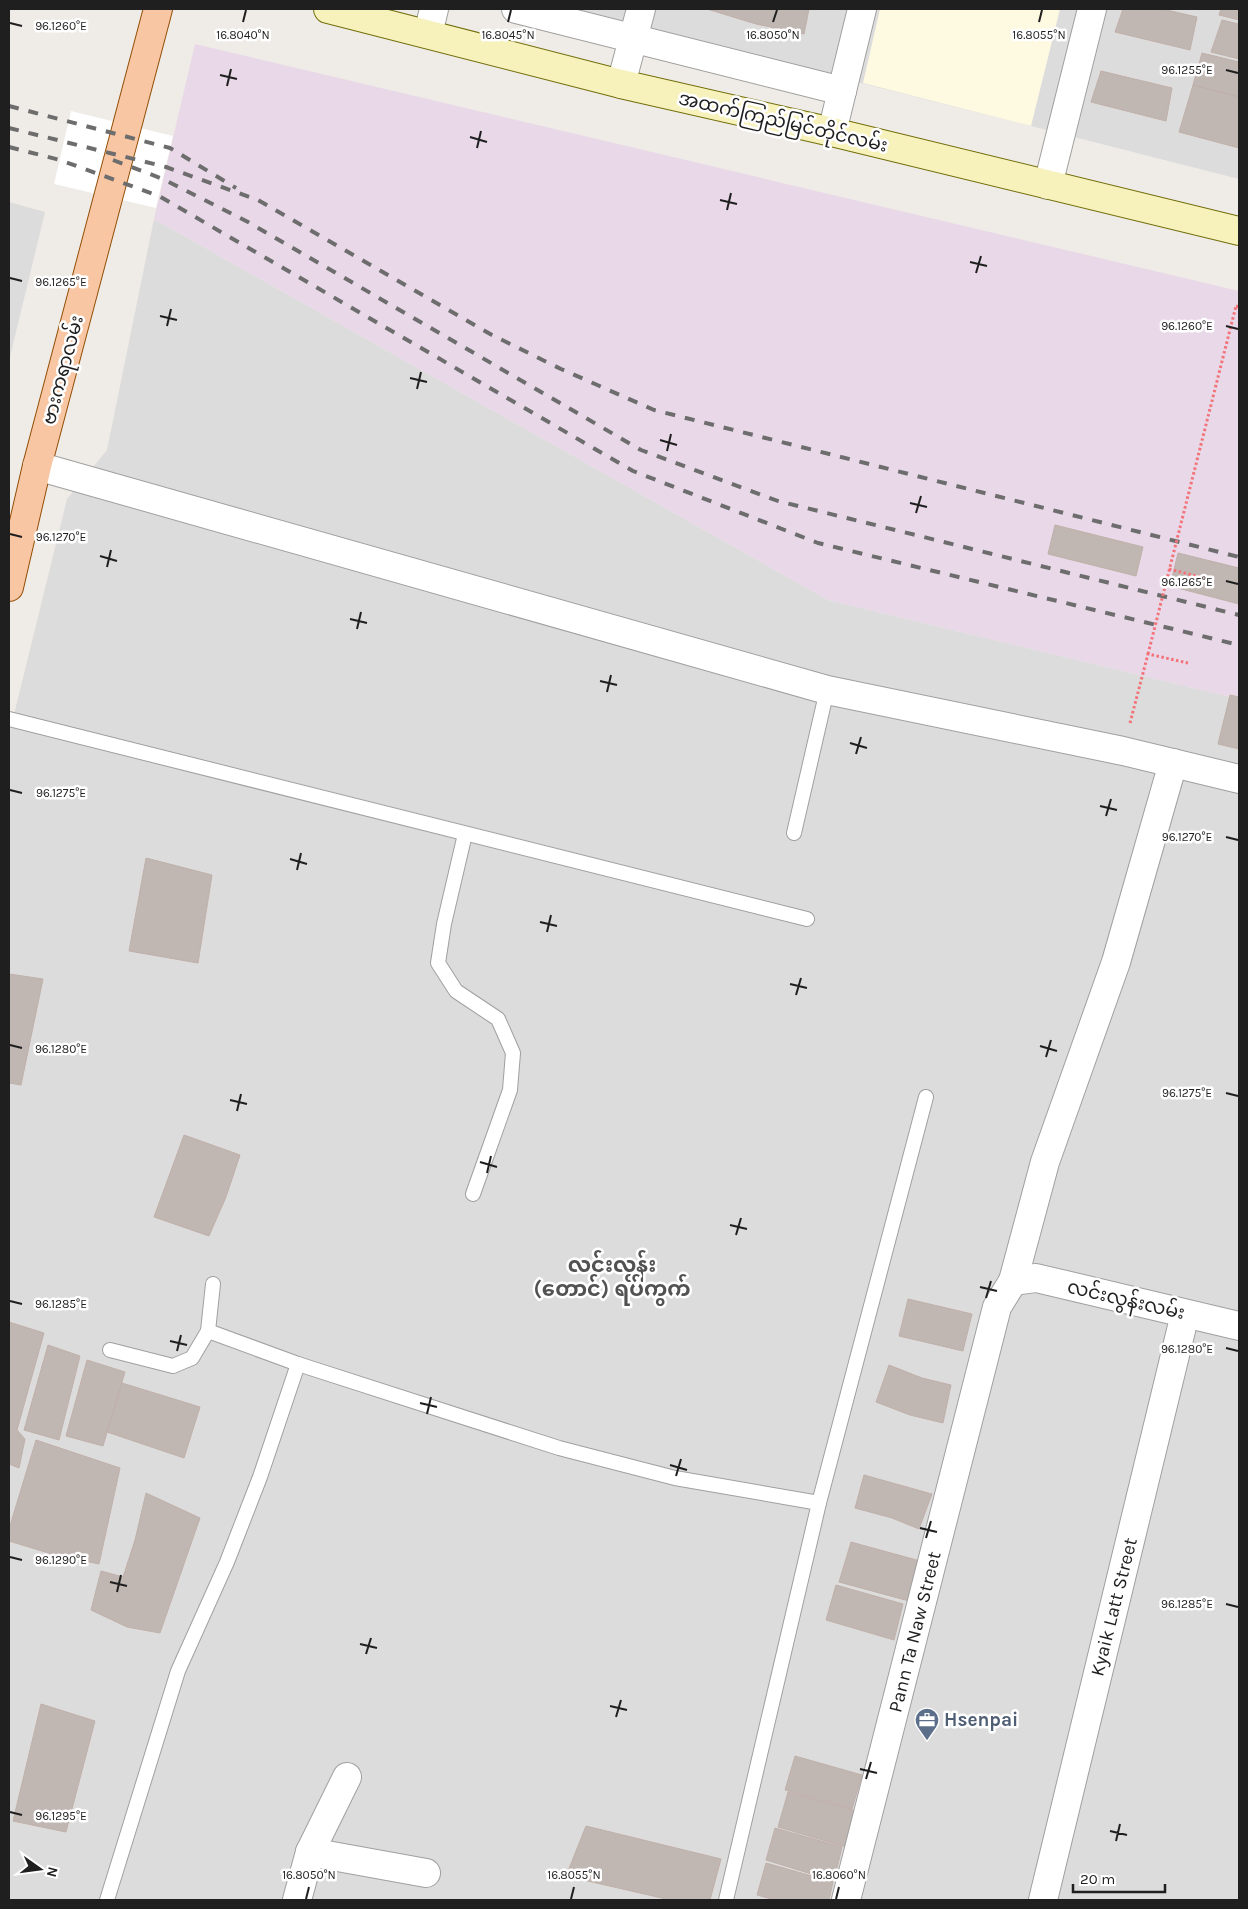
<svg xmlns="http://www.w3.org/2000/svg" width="1248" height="1909" font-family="Karla,'Noto Sans Myanmar',sans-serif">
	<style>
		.residential { fill: #dddcdc }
		.industrial { fill: #e8d8e8 }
		.education { fill: #fef9e1 }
		.pier { fill: #fff }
		.building { fill: #c0b6b2; stroke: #c0b0a9 }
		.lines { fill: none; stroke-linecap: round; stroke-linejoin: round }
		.lane-casing { stroke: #a0a0a0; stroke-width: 16 }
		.street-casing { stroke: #a0a0a0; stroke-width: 30 }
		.secondary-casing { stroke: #726e0a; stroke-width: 30 }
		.primary-casing { stroke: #934f07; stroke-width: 30 }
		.path { stroke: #f37379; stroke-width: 3; stroke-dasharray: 2.5 2.5; stroke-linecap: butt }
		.lane { stroke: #fff; stroke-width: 14 }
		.street { stroke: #fff; stroke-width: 28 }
		.secondary { stroke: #f7f1bc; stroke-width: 28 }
		.primary { stroke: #f8c6a3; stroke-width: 28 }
		.rail { stroke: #6d6d6d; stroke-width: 4; stroke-dasharray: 10 10; stroke-linecap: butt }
		.path-bridge { stroke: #f37379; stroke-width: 3; stroke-dasharray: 2.5 2.5; stroke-linecap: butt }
		.ticks { fill: none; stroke: #1f1f1f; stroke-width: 2 }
		.labels { text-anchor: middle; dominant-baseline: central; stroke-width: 5; stroke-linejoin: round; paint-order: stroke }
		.street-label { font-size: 19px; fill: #1f1f1f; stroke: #fff }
		.service-label { font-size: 19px; font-weight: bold; fill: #4e5e75; stroke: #fff; text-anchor: start }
		.quarter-label { font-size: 21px; font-weight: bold; fill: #525252; stroke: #fff }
		.ticks-label { font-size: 12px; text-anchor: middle; fill: #1f1f1f; stroke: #fff; stroke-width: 5; stroke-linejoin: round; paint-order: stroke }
	</style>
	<rect width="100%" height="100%" fill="#efebe6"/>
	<g class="residential">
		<polygon points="568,9 1239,9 1239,179 1031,126"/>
		<polygon points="9,202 45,212 9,361"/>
		<polygon points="154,219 828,600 1239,699 1239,1900 9,1900 9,735 67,499 107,450"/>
	</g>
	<polygon class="industrial" points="195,44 1239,291 1239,699 828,600 154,219"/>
	<polygon class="education" points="880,9 1060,9 1031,126 863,83"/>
	<polygon class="pier" points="71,111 173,136 156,208 54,184"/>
	<g class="building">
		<polygon points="707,9 809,9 804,34 756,24"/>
		<polygon points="1123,9 1162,9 1197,17 1190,50 1115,32"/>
		<polygon points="1221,9 1239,9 1239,20 1219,15"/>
		<polygon points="1222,20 1239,24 1239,59 1211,52"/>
		<polygon points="1202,53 1239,62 1239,97 1193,85"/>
		<polygon points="1101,71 1172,88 1166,121 1091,102"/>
		<polygon points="1193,85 1239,97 1239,148 1179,132"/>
		<polygon points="1055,525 1143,547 1136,576 1048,554"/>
		<polygon points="1178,553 1239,568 1239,604 1170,586"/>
		<polygon points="1230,695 1239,697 1239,749 1218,744"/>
		<polygon points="146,858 212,875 198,963 129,951"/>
		<polygon points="9,974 43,979 21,1085 9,1083"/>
		<polygon points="184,1135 240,1155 226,1197 209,1236 154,1217"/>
		<polygon points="908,1299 972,1314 963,1351 899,1336"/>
		<polygon points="9,1322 44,1333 17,1430 25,1439 19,1468 9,1464"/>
		<polygon points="48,1345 80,1356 59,1440 24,1430"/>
		<polygon points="87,1360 125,1372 103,1446 66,1436"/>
		<polygon points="889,1365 922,1378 951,1385 943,1423 910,1415 876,1402"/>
		<polygon points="122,1383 200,1407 184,1458 107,1432"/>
		<polygon points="36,1440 120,1468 99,1564 55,1555 9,1541 9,1529"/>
		<polygon points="864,1475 932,1494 919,1529 892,1518 855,1508"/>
		<polygon points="146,1493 200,1518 160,1633 127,1627 91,1610 101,1571 123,1577 135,1540"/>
		<polygon points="851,1542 920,1561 909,1601 839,1582"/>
		<polygon points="836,1585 903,1604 894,1640 826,1620"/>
		<polygon points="41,1704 95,1721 66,1832 13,1821"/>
		<polygon points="795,1756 862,1775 852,1809 785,1790"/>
		<polygon points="788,1792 856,1811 846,1847 778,1827"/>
		<polygon points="586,1826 721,1859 710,1900 666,1900 666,1899 566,1876"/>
		<polygon points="775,1828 842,1847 834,1881 766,1860"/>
		<polygon points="766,1863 833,1882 829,1900 775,1900 757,1895"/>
	</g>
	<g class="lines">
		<defs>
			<g id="lane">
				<polyline points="9,719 807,919"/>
				<polyline points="794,833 827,690"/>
				<polyline points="465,834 444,924 438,963 456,991 498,1019 513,1053 510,1090 473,1194"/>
				<polyline points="208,1331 298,1364 559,1448 675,1478 819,1503"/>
				<polyline points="110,1350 173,1366 192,1358 208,1331 213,1284"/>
				<polyline points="107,1900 178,1671 227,1562 260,1477 298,1364"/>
				<polyline points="726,1900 819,1503 926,1097"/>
			</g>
			<g id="street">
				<polyline points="516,9 842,91"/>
				<polyline points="428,34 434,9"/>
				<polyline points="621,84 641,9"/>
				<polyline points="832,132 862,9"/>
				<polyline points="1048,185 1092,9"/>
				<polyline points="37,466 827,690 1123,751 1239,779"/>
				<polyline points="1013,1281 1036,1278 1239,1326"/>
				<polyline points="310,1852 426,1873"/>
				<polyline points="297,1900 310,1852 347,1777"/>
				<polyline points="846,1900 997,1307 1013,1281 1045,1162 1116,962 1173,763"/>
				<polyline points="1043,1900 1185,1314"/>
			</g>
			<polyline id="secondary" points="328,9 621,84 832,132 1239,231"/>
			<polyline id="primary" points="9,587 37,466 158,9"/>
		</defs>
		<use href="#lane" class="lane-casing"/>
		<use href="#street" class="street-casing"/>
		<use href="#secondary" class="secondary-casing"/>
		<use href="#primary" class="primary-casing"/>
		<g class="path">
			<polyline points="1236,306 1239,307"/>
			<polyline points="1169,569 1208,579"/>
			<polyline points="1130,723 1148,654 1188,663"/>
		</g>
		<use href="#lane" class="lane"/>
		<use href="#street" class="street"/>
		<use href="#secondary" class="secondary"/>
		<use href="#primary" class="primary"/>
		<g class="rail">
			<polyline points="9,106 170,148 236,188"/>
			<polyline points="9,128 166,167 258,200 492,335 561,369 654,410 1239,557"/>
			<polyline points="9,147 60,160 159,196 633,471 818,543 1239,645"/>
			<polyline points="113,160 163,179 248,222 641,450 778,501 1239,615"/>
		</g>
		<polyline class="path-bridge" points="1148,654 1236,306"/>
	</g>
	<path class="ticks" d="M243 22 246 10M508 22 511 10M773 22 777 10M1039 22 1042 10M10 23 22 26M1226 70 1238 73M220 75 237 79M227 86 231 69M470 137 487 142M477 148 481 131M720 200 737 204M727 210 731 193M970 262 987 266M976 273 981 256M10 278 22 281M160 316 177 320M167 326 171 309M1226 326 1238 329M410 378 427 382M417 389 421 372M660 440 677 445M667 451 671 434M910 503 927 507M916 513 921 496M10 534 22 537M100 556 117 561M107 567 111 550M1226 581 1238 584M350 619 367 623M357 629 361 612M600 681 617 685M607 692 611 675M850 743 867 748M856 754 861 737M10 790 22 793M1100 806 1117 810M1106 816 1111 799M1226 837 1238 840M290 859 307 864M297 870 301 853M540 922 557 926M547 932 551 915M790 984 807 988M796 995 801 978M10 1045 22 1048M1040 1046 1057 1051M1046 1057 1051 1040M1226 1093 1238 1096M230 1100 247 1104M237 1111 241 1094M480 1162 497 1167M487 1173 491 1156M730 1225 747 1229M736 1235 741 1218M980 1287 997 1291M986 1298 991 1281M10 1301 22 1304M170 1341 187 1345M1226 1348 1238 1351M177 1351 181 1335M420 1403 437 1407M427 1414 431 1397M670 1465 687 1470M676 1476 681 1459M920 1528 937 1532M926 1538 931 1521M10 1557 22 1560M110 1582 127 1586M117 1592 121 1575M1226 1604 1238 1607M360 1644 377 1648M366 1654 371 1638M610 1706 627 1710M616 1717 621 1700M860 1769 877 1773M866 1779 871 1762M10 1812 22 1815M1110 1831 1127 1835M1116 1841 1120 1824M306 1899 309 1887M571 1899 574 1887M836 1899 839 1887"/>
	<defs>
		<symbol id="office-pin" viewBox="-11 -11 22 30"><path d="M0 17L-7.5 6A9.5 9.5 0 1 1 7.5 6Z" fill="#5c6f8a" stroke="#fff"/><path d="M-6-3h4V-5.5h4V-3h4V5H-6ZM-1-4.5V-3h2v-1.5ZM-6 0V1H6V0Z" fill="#fff"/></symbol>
	</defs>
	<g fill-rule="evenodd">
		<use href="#office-pin" x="913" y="1706" width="28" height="38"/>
	</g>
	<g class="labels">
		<g class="street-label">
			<text transform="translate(783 122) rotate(13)">အထက်ကြည်မြင်တိုင်လမ်း</text>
			<text transform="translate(63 370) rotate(-75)">ဗားကရာလမ်း</text>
			<text transform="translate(1126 1300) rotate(13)">လင်းလွန်းလမ်း</text>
			<text transform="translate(1114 1607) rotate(-76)">Kyaik Latt Street</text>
			<text transform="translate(915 1632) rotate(-76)">Pann Ta Naw Street</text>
		</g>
		<g class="service-label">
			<text x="944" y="1720">Hsenpai</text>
		</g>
		<g class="quarter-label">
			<text x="612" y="1265">လင်းလွန်း<tspan x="612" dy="24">(တောင်) ရပ်ကွက်</tspan></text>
		</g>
	</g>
	<g class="ticks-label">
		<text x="61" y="30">96.1260°E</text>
		<text x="243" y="39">16.8040°N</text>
		<text x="508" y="39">16.8045°N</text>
		<text x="773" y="39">16.8050°N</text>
		<text x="1039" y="39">16.8055°N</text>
		<text x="1187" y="74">96.1255°E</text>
		<text x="61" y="286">96.1265°E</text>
		<text x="1187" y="330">96.1260°E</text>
		<text x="61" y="541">96.1270°E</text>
		<text x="1187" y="586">96.1265°E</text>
		<text x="61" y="797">96.1275°E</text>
		<text x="1187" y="841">96.1270°E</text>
		<text x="61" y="1053">96.1280°E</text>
		<text x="1187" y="1097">96.1275°E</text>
		<text x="61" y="1308">96.1285°E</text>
		<text x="1187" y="1353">96.1280°E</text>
		<text x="61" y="1564">96.1290°E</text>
		<text x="1187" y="1608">96.1285°E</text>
		<text x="61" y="1820">96.1295°E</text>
		<text x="309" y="1879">16.8050°N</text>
		<text x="574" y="1879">16.8055°N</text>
		<text x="839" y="1879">16.8060°N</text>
	</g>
	<rect width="1248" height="1909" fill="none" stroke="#1f1f1f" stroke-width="20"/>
	<g transform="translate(40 1869) rotate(104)" stroke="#ffffff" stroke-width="4" paint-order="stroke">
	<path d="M0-4L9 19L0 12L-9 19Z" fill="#1f1f1f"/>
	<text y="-8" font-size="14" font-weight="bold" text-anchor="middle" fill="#1f1f1f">N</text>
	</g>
	<path d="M1073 1884v8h92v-8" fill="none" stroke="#1f1f1f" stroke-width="2.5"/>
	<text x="1080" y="1884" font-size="15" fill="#1f1f1f" stroke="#ffffff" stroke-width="4" paint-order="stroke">20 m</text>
</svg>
